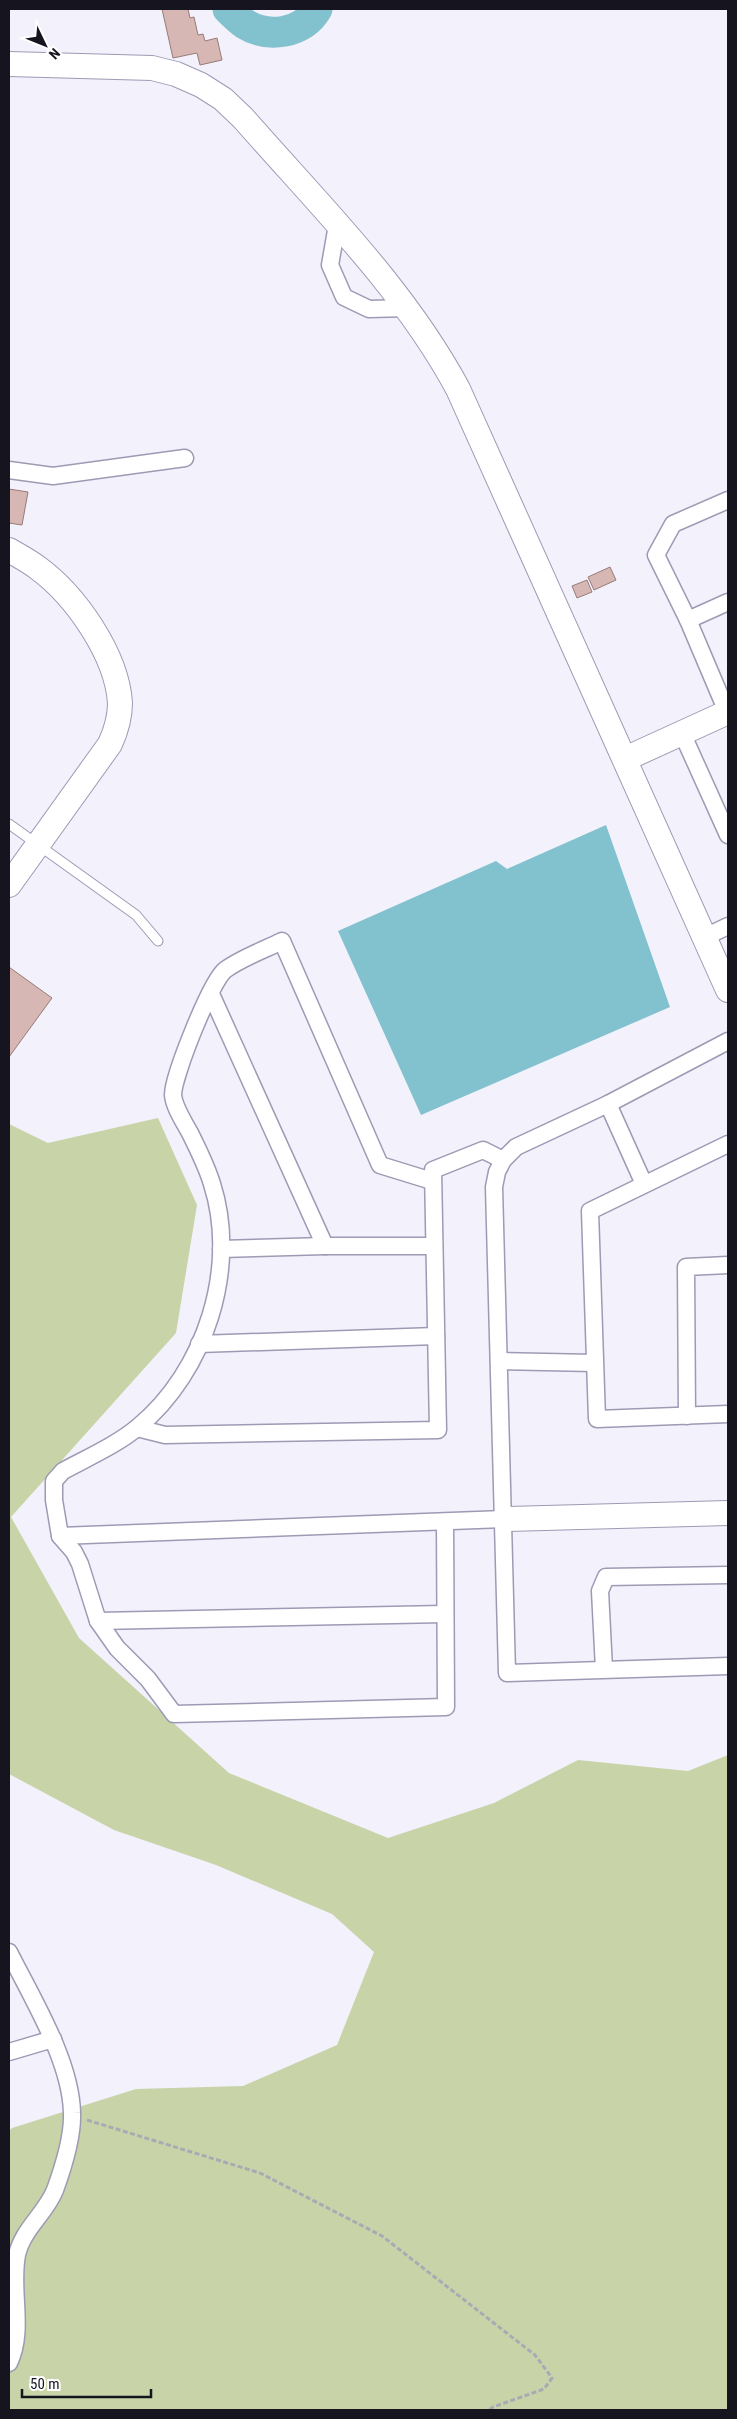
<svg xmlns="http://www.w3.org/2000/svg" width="737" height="2419" font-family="'Roboto Condensed',sans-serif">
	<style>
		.green { fill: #c8d4a8 }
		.water { fill: #82c2ce }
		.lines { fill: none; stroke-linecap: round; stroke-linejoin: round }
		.river { stroke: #82c2ce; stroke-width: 31 }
		.building { fill: #d7b7b3; stroke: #997b78 }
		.lane-casing { stroke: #9d9ab4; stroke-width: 11 }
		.street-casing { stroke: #9d9ab4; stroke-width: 19 }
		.secondary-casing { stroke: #9d9ab4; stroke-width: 26 }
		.path { stroke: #aaa9b4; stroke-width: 3; stroke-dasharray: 5 2.5; stroke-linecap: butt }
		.lane { stroke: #fff; stroke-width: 9 }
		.street { stroke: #fff; stroke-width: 16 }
		.secondary { stroke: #fff; stroke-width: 24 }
	</style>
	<rect width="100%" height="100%" fill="#f2f1fc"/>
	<polygon class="green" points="158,1118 197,1205 176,1333 11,1517 79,1638 229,1773 388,1838 494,1803 578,1760 688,1771 728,1755 728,2410 9,2410 9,2131 12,2128 136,2089 243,2086 337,2045 374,1952 332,1914 216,1865 114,1830 9,1774 9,1124 48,1143"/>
	<polygon class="water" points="606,825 670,1007 421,1115 338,931 496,861 507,869"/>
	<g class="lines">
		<path class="river" d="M228 9C233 14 239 20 245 24 269 39 303 33 317 9"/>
	</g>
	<g class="building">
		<polygon points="162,9 188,9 190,18 194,17 198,35 203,34 205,41 217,38 222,60 200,65 197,53 173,58"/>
		<polygon points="9,489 28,492 22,525 9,523"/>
		<polygon points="610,567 616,580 594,590 588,577"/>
		<polygon points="587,580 592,592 577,598 572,586"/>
		<polygon points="9,967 52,998 9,1057"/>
	</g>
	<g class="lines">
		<defs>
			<polyline id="lane" points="9,824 136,915 158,941"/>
			<g id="street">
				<polyline points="337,225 330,265 344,297 369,309 408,308"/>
				<polyline points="9,470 53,476 185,458"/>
				<polyline points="688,620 728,602"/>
				<polyline points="727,712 688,620 656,555 673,524 728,500"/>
				<polyline points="682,733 728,835"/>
				<polyline points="705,937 728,926"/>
				<polyline points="211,994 325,1246"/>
				<polyline points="728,1041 608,1104 516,1147 503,1160 497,1172 494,1187 507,1673 728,1666"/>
				<polyline points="608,1104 644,1184"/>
				<polyline points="728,1144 590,1211 597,1419 728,1414"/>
				<path d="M432 1181 380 1165 282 941C264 950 241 958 225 970 211 981 173 1076 173 1095 174 1107 184 1122 190 1133 198 1149 207 1167 212 1184 239 1268 205 1372 138 1427 118 1444 87 1458 63 1471L54 1481V1500L60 1536 74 1552 80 1564 98 1621 117 1648 148 1679 174 1714 446 1707 445 1522"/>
				<polyline points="221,1249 325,1246 434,1246"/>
				<polyline points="199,1344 436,1336"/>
				<polyline points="499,1361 594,1363"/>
				<polyline points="687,1416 686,1267 728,1265"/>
				<polyline points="137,1428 165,1435 438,1430 433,1170 483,1150 503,1160"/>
				<polyline points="60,1536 504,1519"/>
				<polyline points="98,1621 444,1614"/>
				<polyline points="604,1669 600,1591 606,1577 728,1575"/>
				<path d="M9 1952C32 1998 71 2061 72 2113 73 2137 63 2168 55 2190 46 2213 22 2230 17 2255 10 2290 25 2330 9 2363"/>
				<polyline points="9,2052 53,2039"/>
			</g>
			<g id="secondary">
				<path d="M9 64 152 68 176 74 201 85 223 99 243 118C319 205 403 287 458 389L728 990"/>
				<path d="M9 550C19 556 29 561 38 568 76 596 117 655 120 703 120 718 116 731 110 744L9 885"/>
				<polyline points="625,759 728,712"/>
				<polyline points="504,1519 728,1513"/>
			</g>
		</defs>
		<use href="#lane" class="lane-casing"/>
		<use href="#street" class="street-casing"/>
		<use href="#secondary" class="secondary-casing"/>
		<polyline class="path" points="87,2120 260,2173 382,2236 535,2355 552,2378 544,2389 493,2407 489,2410"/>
		<use href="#lane" class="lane"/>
		<use href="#street" class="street"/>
		<use href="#secondary" class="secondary"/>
	</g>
	<rect width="737" height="2419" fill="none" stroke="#16151f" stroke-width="20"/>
	<g transform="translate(45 45) rotate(133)" stroke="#ffffff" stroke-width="4" paint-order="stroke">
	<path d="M0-4L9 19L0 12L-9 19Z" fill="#16151f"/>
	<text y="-8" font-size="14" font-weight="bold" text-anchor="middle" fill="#16151f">N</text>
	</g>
	<path d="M22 2389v8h129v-8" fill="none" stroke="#16151f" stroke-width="2.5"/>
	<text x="30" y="2389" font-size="15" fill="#16151f" stroke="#ffffff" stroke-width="4" paint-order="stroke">50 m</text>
</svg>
